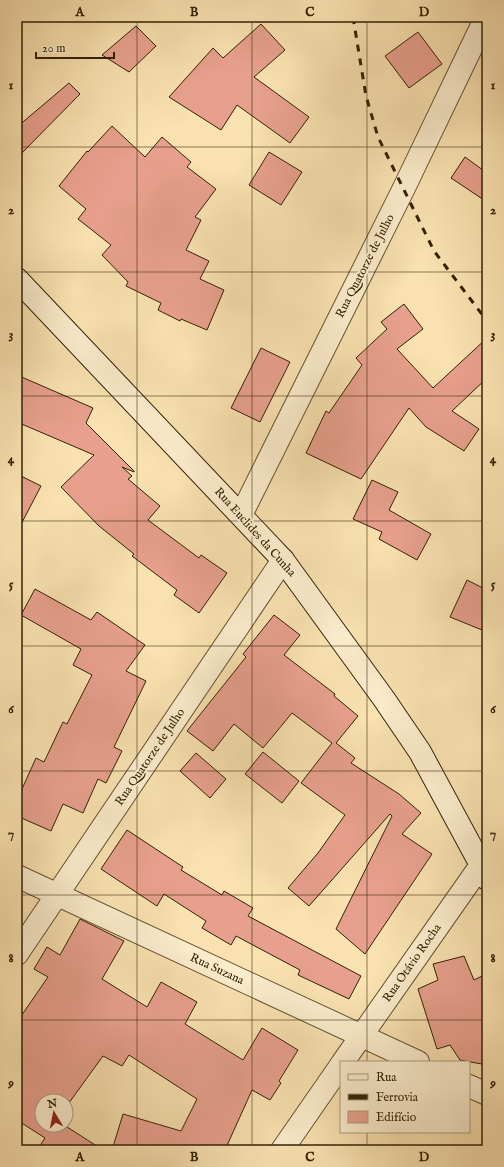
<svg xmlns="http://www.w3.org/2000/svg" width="504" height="1167" font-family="'IM FELL English',serif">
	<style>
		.building { fill: #e7a08d; stroke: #332105 }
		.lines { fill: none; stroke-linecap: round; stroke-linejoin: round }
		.street-casing { stroke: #645130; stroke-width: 24 }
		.secondary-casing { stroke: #332105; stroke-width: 24 }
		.street { stroke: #fbeccc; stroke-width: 22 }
		.secondary { stroke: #fbeccc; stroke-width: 22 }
		.rail { stroke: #332105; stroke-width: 3; stroke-dasharray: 7 7; stroke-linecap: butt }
		.grid { fill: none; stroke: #332105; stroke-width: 1; stroke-opacity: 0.55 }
		.labels { text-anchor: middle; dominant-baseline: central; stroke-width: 4; stroke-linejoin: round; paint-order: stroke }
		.street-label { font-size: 12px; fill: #332105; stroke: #fbeccc }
		.neatline { fill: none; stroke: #332105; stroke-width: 1.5 }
		.grid-label { font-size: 13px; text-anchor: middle; font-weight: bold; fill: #332105 }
	</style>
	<rect width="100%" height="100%" fill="#f9e1b0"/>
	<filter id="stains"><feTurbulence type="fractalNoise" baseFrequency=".005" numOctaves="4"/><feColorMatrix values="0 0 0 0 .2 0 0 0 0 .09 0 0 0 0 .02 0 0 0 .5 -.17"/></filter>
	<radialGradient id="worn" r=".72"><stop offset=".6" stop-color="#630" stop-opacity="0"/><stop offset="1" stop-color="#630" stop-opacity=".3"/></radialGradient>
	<g class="building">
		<polygon points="261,24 285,50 254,77 309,117 290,143 237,105 221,130 169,97 213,48 223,58"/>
		<polygon points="136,26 156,46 129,72 102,55"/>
		<polygon points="418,32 442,64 409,88 385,56"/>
		<polygon points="69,83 80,94 17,158 17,127"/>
		<polygon points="112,126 145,157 162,137 191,162 187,167 216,189 195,217 201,220 186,250 209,261 200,279 224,290 207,330 181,319 180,321 158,310 161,303 126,286 128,282 102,255 111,245 78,219 86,209 59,186 87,151 88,152"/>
		<polygon points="269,152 302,172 281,205 249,185"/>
		<polygon points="465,157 487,173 487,202 451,178"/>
		<polygon points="404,304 423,329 397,349 433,388 487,338 487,378 452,411 479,429 464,451 426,427 409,408 361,479 306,453 326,411 329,413 362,365 356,358 387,329 381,322"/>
		<polygon points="261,348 290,362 260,422 231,408"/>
		<polygon points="17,375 93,408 86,423 134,471 134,472 122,467 132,476 128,479 160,506 148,520 199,558 201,555 227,573 199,613 174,595 177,590 132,556 134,554 99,526 61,487 94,455 17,422"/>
		<polygon points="17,474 41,486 17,532"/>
		<polygon points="372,480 398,492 389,510 431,534 417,560 379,539 382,532 353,519"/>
		<polygon points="467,580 487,590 487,632 450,617"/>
		<polygon points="35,589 91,620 97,612 145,645 126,671 146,681 114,747 122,751 106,783 98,779 83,813 63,804 51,831 17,816 17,800 36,758 44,762 63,722 67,724 92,675 73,665 81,649 21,615"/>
		<polygon points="274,615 300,635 284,655 335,694 334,696 358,716 336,743 355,758 351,763 399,794 421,813 402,834 432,854 365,954 336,929 392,816 390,814 309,906 288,888 318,853 345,815 301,783 332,743 292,713 263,748 234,724 213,751 187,731 246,657 243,654"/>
		<polygon points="263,752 299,781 282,803 245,774"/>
		<polygon points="196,753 226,779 210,798 180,771"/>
		<polygon points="127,830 183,867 181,870 222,895 224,891 253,908 248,916 361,976 349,999 298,975 300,970 236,936 231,945 202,928 206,921 164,894 157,906 101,869"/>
		<polygon points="80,919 124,941 102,979 147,1007 161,982 197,1002 185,1024 243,1060 262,1028 298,1050 279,1081 281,1083 270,1100 252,1090 225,1150 112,1150 123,1114 181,1131 197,1099 129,1055 122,1066 103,1056 66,1107 66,1101 42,1101 42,1125 64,1125 103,1150 37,1150 45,1138 17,1120 17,1022 48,977 34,969 47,947 60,955"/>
		<polygon points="464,956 474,980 482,976 487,990 487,1065 460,1060 450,1045 437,1049 418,989 438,980 433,964"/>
	</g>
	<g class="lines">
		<defs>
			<g id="street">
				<polyline points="241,515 404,188 486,17"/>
				<polyline points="17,876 418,1062"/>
				<polyline points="17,954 283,560"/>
				<polyline points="343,1062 481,865"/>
				<polyline points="469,1086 487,1094"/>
				<polyline points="282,1150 341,1065"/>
			</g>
			<polyline id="secondary" points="17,279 283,560 384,699 420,752 481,865 487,879"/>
		</defs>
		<use href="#street" class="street-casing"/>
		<use href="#secondary" class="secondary-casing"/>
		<use href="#street" class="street"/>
		<use href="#secondary" class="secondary"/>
		<polyline class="rail" points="353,17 366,96 378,137 434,251 487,321"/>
	</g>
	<path class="grid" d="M137 17V1150M252 17V1150M367 17V1062M17 147H487M17 272H487M17 396H487M17 521H487M17 646H487M17 771H487M17 895H487M17 1020H487M367 1132V1150"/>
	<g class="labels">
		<g class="street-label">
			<text transform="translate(365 266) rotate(-63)">Rua Quatorze de Julho</text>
			<text transform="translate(255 532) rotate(48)">Rua Euclides da Cunha</text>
			<text transform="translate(150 757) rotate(-56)">Rua Quatorze de Julho</text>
			<text transform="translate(412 963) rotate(-55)">Rua Otávio Rocha</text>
			<text transform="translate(217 969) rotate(25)">Rua Suzana</text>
		</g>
	</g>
	<rect width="504" height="1167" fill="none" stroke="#f9e1b0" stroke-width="44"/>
	<rect x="340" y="1061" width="130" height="72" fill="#fbeccc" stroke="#ab9b7c"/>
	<rect x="348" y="1074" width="20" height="6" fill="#fbeccc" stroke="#ab9b7c"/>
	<text x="376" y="1081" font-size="12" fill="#332105">Rua</text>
	<rect x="348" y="1094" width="20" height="6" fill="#332105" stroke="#ab9b7c"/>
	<text x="376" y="1101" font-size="12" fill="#332105">Ferrovia</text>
	<rect x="348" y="1111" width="20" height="12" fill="#e7a08d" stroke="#ab9b7c"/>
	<text x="376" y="1121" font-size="12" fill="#332105">Edifício</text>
	<g transform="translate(54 1113) rotate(350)"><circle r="19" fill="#fbeccc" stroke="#ab9b7c"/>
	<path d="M0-3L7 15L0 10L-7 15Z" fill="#8f2418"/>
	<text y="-6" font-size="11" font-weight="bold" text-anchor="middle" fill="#332105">N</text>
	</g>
	<path d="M36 52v6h78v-6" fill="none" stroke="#332105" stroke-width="2"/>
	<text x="42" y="52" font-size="12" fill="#332105" stroke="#fbeccc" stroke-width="3" paint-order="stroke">20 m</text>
	<rect x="22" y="22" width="460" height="1123" class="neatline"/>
	<g class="grid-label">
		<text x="80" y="16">A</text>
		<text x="194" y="16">B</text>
		<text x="310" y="16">C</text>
		<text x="424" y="16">D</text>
		<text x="11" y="89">1</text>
		<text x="493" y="89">1</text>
		<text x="11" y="214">2</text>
		<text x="493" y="214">2</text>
		<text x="11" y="338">3</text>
		<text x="493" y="338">3</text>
		<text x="11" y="463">4</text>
		<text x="493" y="463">4</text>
		<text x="11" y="588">5</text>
		<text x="493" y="588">5</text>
		<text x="11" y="713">6</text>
		<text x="493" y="713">6</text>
		<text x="11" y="838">7</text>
		<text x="493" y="838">7</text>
		<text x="11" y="962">8</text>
		<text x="493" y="962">8</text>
		<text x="11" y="1087">9</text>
		<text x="493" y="1087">9</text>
		<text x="80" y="1161">A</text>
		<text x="194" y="1161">B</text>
		<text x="310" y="1161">C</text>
		<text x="424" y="1161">D</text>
	</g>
	<rect width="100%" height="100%" filter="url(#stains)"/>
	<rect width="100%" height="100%" fill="url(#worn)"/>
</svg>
